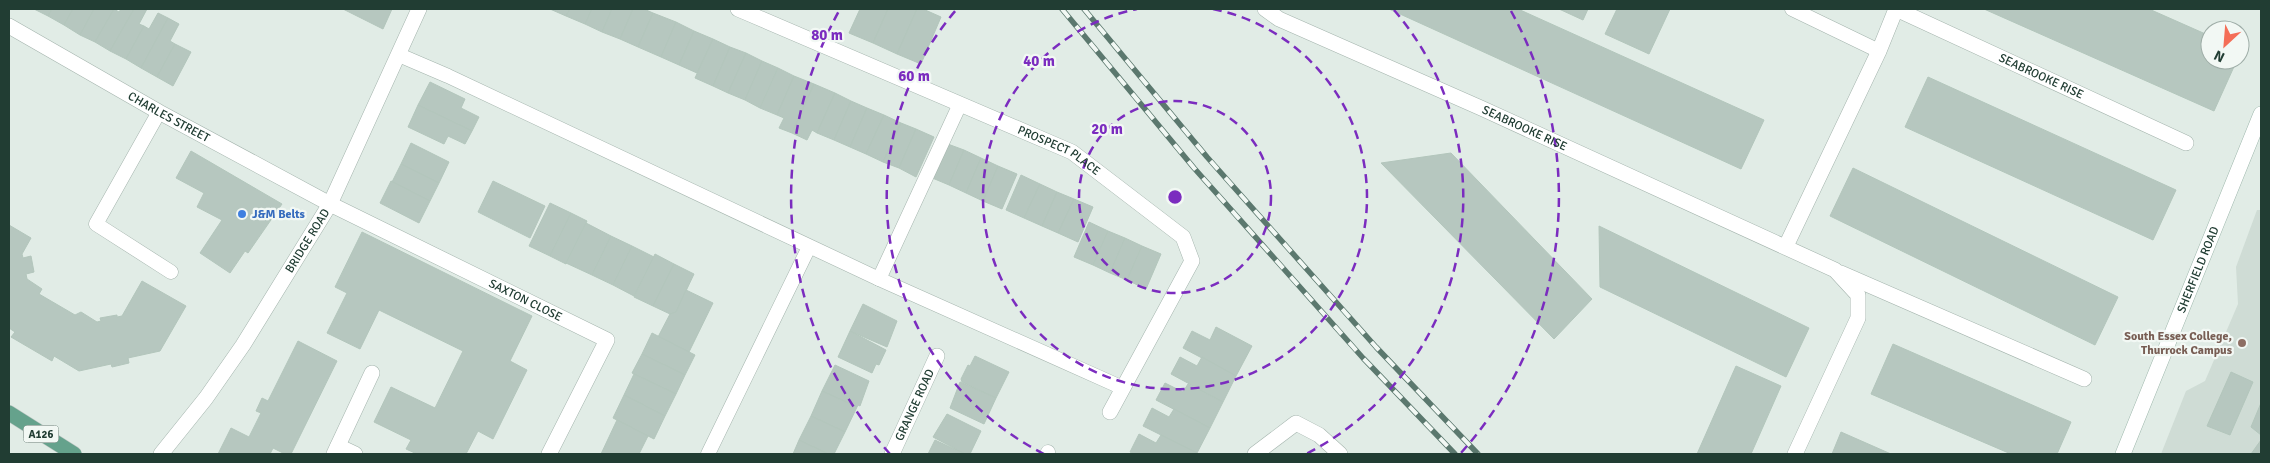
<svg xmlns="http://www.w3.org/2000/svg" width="2270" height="463" font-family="Signika,sans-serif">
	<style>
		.built { fill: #cfdcd5 }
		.building { fill: #b6c7bf; stroke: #b3c6bc }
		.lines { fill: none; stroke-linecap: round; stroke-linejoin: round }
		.service-casing { stroke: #a4b4ad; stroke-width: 15 }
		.minor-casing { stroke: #a4b4ad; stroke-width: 16 }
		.secondary-casing { stroke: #9fb8ad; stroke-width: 16 }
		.primary-casing { stroke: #c1c9c6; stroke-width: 16 }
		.service { stroke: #fff; stroke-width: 14 }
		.minor { stroke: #fff; stroke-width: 15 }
		.secondary { stroke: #fff; stroke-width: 15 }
		.primary { stroke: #65a28c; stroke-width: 15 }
		.rail-casing { stroke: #5b786e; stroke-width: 5.5 }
		.rail { stroke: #f2f8f4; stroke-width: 4; stroke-dasharray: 11; stroke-linecap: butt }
		.ring { fill: none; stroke: #7b2cbf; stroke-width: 2.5; stroke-dasharray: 9 6 }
		.shop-dot { fill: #3f7fe0; stroke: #f2f8f4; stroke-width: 2 }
		.education-dot { fill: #8d6e63; stroke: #f2f8f4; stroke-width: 2 }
		.labels { text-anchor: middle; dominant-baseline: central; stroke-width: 4.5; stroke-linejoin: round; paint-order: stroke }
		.shield { fill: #f2f8f4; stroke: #60756d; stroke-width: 1 }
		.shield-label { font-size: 11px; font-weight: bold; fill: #213d33 }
		.street-label { font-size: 12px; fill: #213d33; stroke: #f2f8f4 }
		.shop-label { font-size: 12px; font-weight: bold; fill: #366cbe; stroke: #f2f8f4; text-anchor: start }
		.education-label { font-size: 12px; font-weight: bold; fill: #785e54; stroke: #f2f8f4; text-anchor: end }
		.centre { fill: #7b2cbf; stroke: #f2f8f4; stroke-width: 2.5 }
		.ring-label { font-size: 15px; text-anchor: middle; font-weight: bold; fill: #7b2cbf; stroke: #f2f8f4; stroke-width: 4.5; stroke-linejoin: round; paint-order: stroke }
	</style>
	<rect width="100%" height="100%" fill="#e1ece6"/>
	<polygon class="built" points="2257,210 2261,210 2261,454 2161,454 2186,391 2205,381 2238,304 2236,267"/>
	<g class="building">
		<polygon points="34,9 52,9 48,16"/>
		<polygon points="52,9 73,9 64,25 48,16"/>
		<polygon points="73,9 94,9 80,35 64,25"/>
		<polygon points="94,9 114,9 95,42 80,35"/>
		<polygon points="114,9 119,12 121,9 134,9 110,51 95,42"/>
		<polygon points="134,9 147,9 139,24 144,26 126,59 110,51"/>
		<polygon points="343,9 392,9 383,29"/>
		<polygon points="550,9 570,9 566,16"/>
		<polygon points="570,9 592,9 585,24 566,16"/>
		<polygon points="592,9 612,9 602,32 585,24"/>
		<polygon points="612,9 633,9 620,39 602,32"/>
		<polygon points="633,9 644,9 653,13 638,47 620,39"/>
		<polygon points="860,9 888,9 873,43 849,33"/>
		<polygon points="888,9 917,9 897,54 873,43"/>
		<polygon points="917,9 923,9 941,17 921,64 897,54"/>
		<polygon points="1389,9 1518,9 1764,120 1741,169"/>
		<polygon points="1559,9 1588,9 1583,20"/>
		<polygon points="1617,9 1670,9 1649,54 1605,34"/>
		<polygon points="1984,9 2149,9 2210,36 2210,60 2237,60 2214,111"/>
		<polygon points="158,13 168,18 141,68 126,59 144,26 149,29"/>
		<polygon points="653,13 676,22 661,57 638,47"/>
		<polygon points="168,18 179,24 170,41 175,44 157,77 141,68"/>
		<polygon points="676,22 694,31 679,65 661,57"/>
		<polygon points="694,31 713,39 697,73 679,65"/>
		<polygon points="713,39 730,47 713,86 695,78"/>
		<polygon points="175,44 191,52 173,86 157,77"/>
		<polygon points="730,47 746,53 728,93 713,86"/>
		<polygon points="746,53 762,61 745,100 728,93"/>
		<polygon points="762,61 778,68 760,108 745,100"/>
		<polygon points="778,68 794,76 777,115 760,108"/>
		<polygon points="794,76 814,84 792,133 779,128 784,118 777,115"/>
		<polygon points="1928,77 2176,190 2153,240 1905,127"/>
		<polygon points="430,82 465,99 461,108 479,117 472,131 418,105"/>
		<polygon points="814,84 835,93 817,133 812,130 807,140 792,133"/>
		<polygon points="835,93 851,101 834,140 817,133"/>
		<polygon points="851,101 867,108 850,147 834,140"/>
		<polygon points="418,105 472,131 465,144 448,136 444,144 408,127"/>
		<polygon points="867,108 884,115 866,154 850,147"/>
		<polygon points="884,115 901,123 883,162 866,154"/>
		<polygon points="901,123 916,129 899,168 883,162"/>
		<polygon points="916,129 934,137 916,177 899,168"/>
		<polygon points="411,143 449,162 439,183 401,164"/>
		<polygon points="945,143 964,150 949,185 930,177"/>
		<polygon points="964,150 981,158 966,193 949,185"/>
		<polygon points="191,151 282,204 248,253 245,251 230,273 200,253 222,220 197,207 204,193 176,178"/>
		<polygon points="1451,153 1592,299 1554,339 1381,163"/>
		<polygon points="981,158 998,166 983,201 966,193"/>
		<polygon points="401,164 439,183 430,201 392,182"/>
		<polygon points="998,166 1017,174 1002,209 983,201"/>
		<polygon points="1853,168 2118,297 2095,345 1830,216"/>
		<polygon points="1021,175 1040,184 1024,218 1006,210"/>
		<polygon points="391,181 430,201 419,223 380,203"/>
		<polygon points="493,181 545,206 530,238 478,212"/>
		<polygon points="1040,184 1057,192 1042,226 1024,218"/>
		<polygon points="1057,192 1074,199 1058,233 1042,226"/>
		<polygon points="1074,199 1093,207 1078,242 1058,233"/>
		<polygon points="550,203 571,213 550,256 529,246"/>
		<polygon points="571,213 587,221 566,264 550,256"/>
		<polygon points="1089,222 1108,231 1093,265 1074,257"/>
		<polygon points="586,223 611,236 592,275 566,263"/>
		<polygon points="9,225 31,238 22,254 23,258 31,256 34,272 26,274 27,279 42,289 39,294 75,315 81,312 97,322 101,321 100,318 117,315 117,317 122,316 142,281 186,306 160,351 128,358 129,363 112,367 111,364 79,371 54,356 52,361 11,337 15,332 9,328"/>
		<polygon points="1599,226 1809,328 1786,377 1600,287"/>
		<polygon points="1108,231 1125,238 1110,273 1093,265"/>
		<polygon points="362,232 532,316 510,361 527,370 493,439 478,431 466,454 417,454 406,449 411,440 374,422 391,387 435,408 463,351 379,310 360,349 327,333 347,293 335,287"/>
		<polygon points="611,236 632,246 613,285 592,275"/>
		<polygon points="1125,238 1142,246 1127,280 1110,273"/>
		<polygon points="632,246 654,257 634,296 613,285"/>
		<polygon points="1142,246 1161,254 1146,289 1127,280"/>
		<polygon points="655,254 674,264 653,306 634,297"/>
		<polygon points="674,264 694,274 676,312 670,314 653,306"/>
		<polygon points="686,290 713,303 689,352 658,337 670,314 676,312"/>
		<polygon points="863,304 897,321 887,347 850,331"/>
		<polygon points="1216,327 1252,346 1236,376 1183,348 1192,331 1210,340"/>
		<polygon points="850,331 886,350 879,365 876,364 872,373 838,357"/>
		<polygon points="652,333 695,355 685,375 642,354"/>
		<polygon points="298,341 337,361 291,454 285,454 273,448 270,454 218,454 231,428 249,437 261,413 256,411 262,398 268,401"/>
		<polygon points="1893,344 2071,422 2057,454 2011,454 1871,394"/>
		<polygon points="642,354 685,375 676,394 632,373"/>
		<polygon points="975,356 1009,372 996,398 962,382 961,379 968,365 970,366"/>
		<polygon points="1180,357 1197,366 1202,357 1236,376 1223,402 1171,374"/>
		<polygon points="835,365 869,381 860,406 858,405 857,407 822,391"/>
		<polygon points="1736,366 1781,386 1751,454 1697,454"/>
		<polygon points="2231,372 2253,382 2230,435 2207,426"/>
		<polygon points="634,374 676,394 665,416 624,395"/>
		<polygon points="960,382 996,398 984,424 950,408"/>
		<polygon points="1165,383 1183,392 1188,384 1223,402 1210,428 1156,400"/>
		<polygon points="822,391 857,407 845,432 811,416"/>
		<polygon points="624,395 665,416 654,439 613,418"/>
		<polygon points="2261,403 2261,435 2251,427"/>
		<polygon points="1152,408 1169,417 1174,409 1210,428 1197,453 1143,426"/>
		<polygon points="947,414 981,431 970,454 965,454 933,437"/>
		<polygon points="811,416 845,432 834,454 828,454 799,440"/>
		<polygon points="617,420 648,436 639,454 601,454"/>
		<polygon points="1841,432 1891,454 1832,454"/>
		<polygon points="1139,434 1156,443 1161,435 1197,453 1134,454 1130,452"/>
		<polygon points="799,440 828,454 793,454"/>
		<polygon points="935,440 965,454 928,454"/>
		<polygon points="2261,440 2261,454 2251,454"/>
	</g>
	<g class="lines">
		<defs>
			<g id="service">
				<polyline points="1792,9 1879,51"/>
				<polyline points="399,55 448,76 879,279 1123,388"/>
				<polyline points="159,112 96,224 171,272"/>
				<polyline points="879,279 960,104"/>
				<polyline points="708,454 809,247"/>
				<polyline points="1047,454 1048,452"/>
			</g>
			<g id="minor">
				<path id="s1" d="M738 9 1072 152 1183 237 1192 261 1110 412"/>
				<path id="s2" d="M1265 9 1279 19 1481 108 1835 270 1858 295V318L1795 454"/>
				<path id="s3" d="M1896 9 2186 143"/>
				<path id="s4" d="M9 26 159 112 330 204 607 340 549 454"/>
				<polyline points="1786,246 1879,51 1896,9"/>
				<polyline points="1841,273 2084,379"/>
				<polyline points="338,446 355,454"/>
				<path id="s5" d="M161 454 206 398 243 345 330 204 419 9"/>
				<polyline points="334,454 372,373"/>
				<path id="s6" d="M892 454 937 356"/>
				<polyline points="1255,454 1296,423 1319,435 1340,454"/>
			</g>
			<g id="secondary">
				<path id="s7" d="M2123 454 2261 114"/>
			</g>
			<polyline id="primary" points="9,413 74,454"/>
		</defs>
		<use href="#service" class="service-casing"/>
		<use href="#minor" class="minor-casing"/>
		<use href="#secondary" class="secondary-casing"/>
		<use href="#primary" class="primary-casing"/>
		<use href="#service" class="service"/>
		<use href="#minor" class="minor"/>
		<use href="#secondary" class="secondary"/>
		<use href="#primary" class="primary"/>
		<defs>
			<g id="rail">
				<polyline points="1062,9 1194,168 1363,358 1455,454"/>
				<polyline points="1084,9 1207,157 1376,347 1478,454"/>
			</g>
		</defs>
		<use href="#rail" class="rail-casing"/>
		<use href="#rail" class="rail"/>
	</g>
	<g class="ring">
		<circle cx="1175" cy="197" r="96"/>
		<path d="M1213 9A192 192 0 1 1 1137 9"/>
		<path d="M1044 454A288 288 0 0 1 956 10M1394 10A288 288 0 0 1 1306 454"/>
		<path d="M890 454A384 384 0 0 1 839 11M1511 11A384 384 0 0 1 1460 454"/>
	</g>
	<circle class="shop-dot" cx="242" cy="214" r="5"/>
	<circle class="education-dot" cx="2242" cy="343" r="5"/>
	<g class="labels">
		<rect class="shield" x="23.5" y="425.5" width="35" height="17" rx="4"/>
		<g class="shield-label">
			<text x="41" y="434">A126</text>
		</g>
		<g class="street-label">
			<text stroke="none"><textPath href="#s3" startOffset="160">SEABROOKE RISE</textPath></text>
			<text stroke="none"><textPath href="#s4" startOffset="184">CHARLES STREET</textPath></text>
			<text stroke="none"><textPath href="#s2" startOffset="286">SEABROOKE RISE</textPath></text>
			<text stroke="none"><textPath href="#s1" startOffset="351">PROSPECT PLACE</textPath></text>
			<text stroke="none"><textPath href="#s5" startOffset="259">BRIDGE ROAD</textPath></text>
			<text stroke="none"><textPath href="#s7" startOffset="199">SHERFIELD ROAD</textPath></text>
			<text stroke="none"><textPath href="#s4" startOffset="585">SAXTON CLOSE</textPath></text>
			<text stroke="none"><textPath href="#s6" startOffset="54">GRANGE ROAD</textPath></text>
		</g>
		<g class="shop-label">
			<text x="252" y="214">J&amp;M Belts</text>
		</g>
		<g class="education-label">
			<text x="2232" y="336">South Essex College,<tspan x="2232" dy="14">Thurrock Campus</tspan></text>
		</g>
	</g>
	<circle cx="1175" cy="197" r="8" class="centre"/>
	<g class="ring-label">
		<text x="827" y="40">80 m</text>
		<text x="1039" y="66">40 m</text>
		<text x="914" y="81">60 m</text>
		<text x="1107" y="134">20 m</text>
	</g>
	<rect width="2270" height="463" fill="none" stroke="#213d33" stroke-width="20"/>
	<g transform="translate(2225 45) rotate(206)"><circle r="24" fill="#f2f8f4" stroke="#9eada7"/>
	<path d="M0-4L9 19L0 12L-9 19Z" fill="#f46e57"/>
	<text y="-8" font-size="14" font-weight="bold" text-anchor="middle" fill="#213d33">N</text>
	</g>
</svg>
